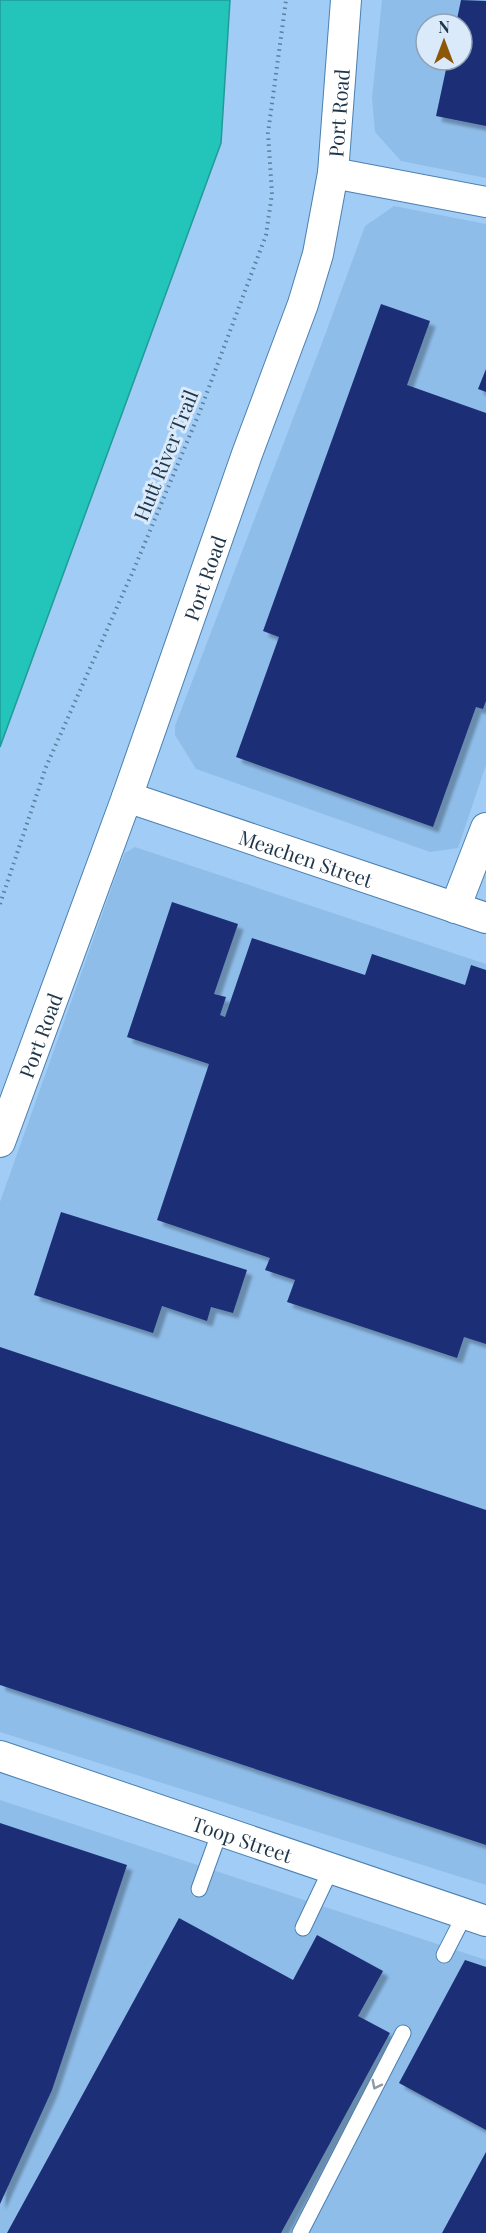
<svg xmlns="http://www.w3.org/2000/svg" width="486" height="2233" font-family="'Playfair Display',serif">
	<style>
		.built { fill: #8fbdea; fill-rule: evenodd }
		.water { fill: #23c5ba; stroke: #229a98; stroke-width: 1.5 }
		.building { fill: #1c2f76; filter: url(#shadow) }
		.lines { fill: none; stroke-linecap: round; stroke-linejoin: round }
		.service-casing { stroke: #4b80b0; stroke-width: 17 }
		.minor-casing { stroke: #4b80b0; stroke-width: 32 }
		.path { stroke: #5d7e9d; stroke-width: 4; stroke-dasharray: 1.5 4.5; stroke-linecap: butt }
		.service { stroke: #fff; stroke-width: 15 }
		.minor { stroke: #fff; stroke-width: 30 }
		.oneway { stroke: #8e9aa4 }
		.labels { text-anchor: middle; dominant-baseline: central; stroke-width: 6; stroke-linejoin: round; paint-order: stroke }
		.street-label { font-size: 20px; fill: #1e354a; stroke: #daeafa }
	</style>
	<defs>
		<filter id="shadow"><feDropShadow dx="5.5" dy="5.5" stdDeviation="1.5" flood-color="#0004"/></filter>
	</defs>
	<rect width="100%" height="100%" fill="#a1ccf6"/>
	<g class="built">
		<path d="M382 0H486V178L401 161 375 132 372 98ZM426 24H462V60H426Z"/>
		<polygon points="394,206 486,224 486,765 458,848 430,852 196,769 175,735 175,726 322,343 365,226"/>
		<polygon points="135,847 486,964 486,1885 0,1732 0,1202 119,867 125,853"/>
		<polygon points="0,1800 486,1960 486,2233 0,2233"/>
	</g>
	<polygon class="water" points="0,0 230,0 221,143 0,747"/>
	<g class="building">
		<polygon points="461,0 486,1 486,126 436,116 448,60 462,60 462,24 456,24"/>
		<polygon points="381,304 430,321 407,385 486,413 486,701 483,709 476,707 433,827 236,757 279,637 263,631"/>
		<polygon points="486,369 486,392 478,389"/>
		<polygon points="172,902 238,924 214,994 226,997 220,1015 225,1017 252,938 365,975 372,954 465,985 471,965 486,970 486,1344 464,1337 457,1358 287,1302 295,1280 265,1270 270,1258 157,1220 209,1064 127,1037"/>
		<polygon points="61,1212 247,1270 233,1313 211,1307 207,1321 162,1306 153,1333 34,1295"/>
		<polygon points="0,1347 486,1510 486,1845 0,1685"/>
		<polygon points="0,1823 127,1865 52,2090 0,2204"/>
		<polygon points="179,1918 293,1980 317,1935 383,1971 358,2016 390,2033 281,2233 7,2233"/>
		<polygon points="465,1960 486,1967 486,2130 399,2083"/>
		<polygon points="486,2152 486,2233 442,2233"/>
	</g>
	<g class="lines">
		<defs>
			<g id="service">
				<polyline points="199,1889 220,1831"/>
				<polyline points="303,1928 331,1869"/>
				<polyline points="444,1955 465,1914"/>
				<polyline points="300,2233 403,2033"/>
			</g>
			<g id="minor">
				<polyline points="333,173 486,202"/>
				<path id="s1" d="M127 797 486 918"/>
				<polyline points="455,908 486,828"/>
				<path id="s2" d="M0 1142 127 797 247 454 303 304 318 254 333 173 346 0"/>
				<path id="s3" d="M0 1756 486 1921"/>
			</g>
		</defs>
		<use href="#service" class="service-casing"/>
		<use href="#minor" class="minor-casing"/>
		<polyline class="path" points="0,904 46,767 134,569 200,411 266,235 272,194 268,133 286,0"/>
		<use href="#service" class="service"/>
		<use href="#minor" class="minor"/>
	</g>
	<defs><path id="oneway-chevron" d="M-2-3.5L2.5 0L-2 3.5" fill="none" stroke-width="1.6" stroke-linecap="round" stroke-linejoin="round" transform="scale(1.5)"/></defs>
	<use class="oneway" href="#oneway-chevron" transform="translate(376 2085) rotate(117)"/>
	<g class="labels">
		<g class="street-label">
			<text stroke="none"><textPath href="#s2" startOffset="1086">Port Road</textPath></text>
			<text transform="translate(165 455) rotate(-68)">Hutt River Trail</text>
			<text stroke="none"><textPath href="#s2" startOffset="600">Port Road</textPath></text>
			<text stroke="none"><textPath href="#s1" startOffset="189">Meachen Street</textPath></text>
			<text stroke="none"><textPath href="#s2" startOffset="114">Port Road</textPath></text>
			<text stroke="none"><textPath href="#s3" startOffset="256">Toop Street</textPath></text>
		</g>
	</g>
	<g transform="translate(444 42)"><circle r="28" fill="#daeafa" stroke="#8fa2b4" stroke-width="1.5"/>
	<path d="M0-4.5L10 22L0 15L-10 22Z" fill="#8d570a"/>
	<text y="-9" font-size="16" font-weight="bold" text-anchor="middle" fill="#1e354a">N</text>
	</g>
</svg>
